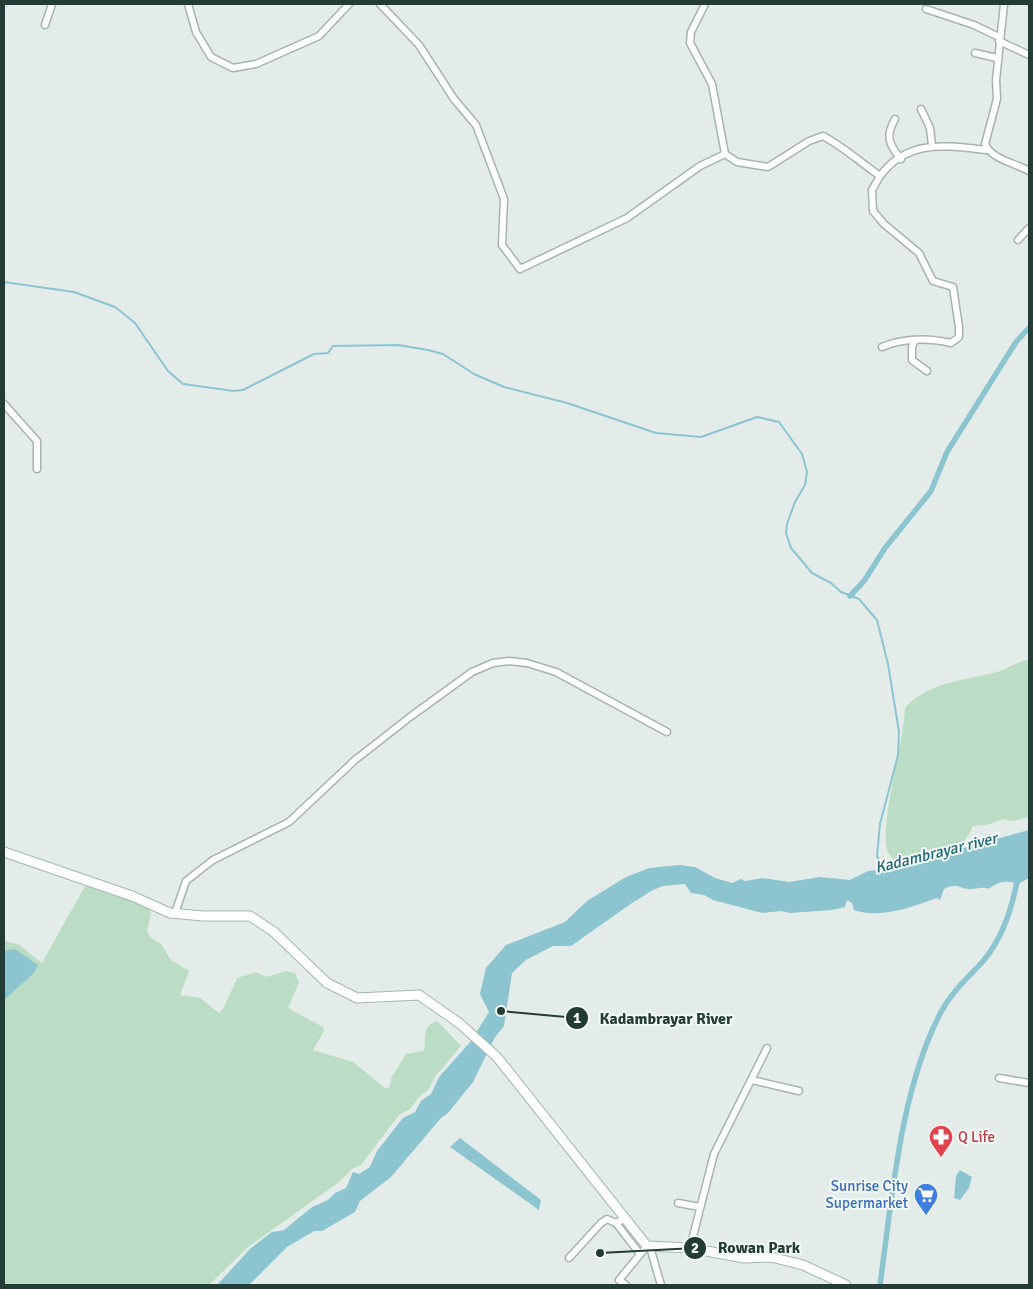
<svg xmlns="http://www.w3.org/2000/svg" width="1033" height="1289" font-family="Signika,sans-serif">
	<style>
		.green { fill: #bcddc5 }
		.water { fill: #8cc5d0 }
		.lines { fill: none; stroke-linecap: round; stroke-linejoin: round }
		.stream { stroke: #8cc5d0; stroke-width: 2 }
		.canal { stroke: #8cc5d0; stroke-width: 5.5 }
		.street-casing { stroke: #a6b4af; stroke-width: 9 }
		.secondary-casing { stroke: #a1b8b0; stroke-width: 11 }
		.street { stroke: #fff; stroke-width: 6 }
		.secondary { stroke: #fff; stroke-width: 9 }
		.labels { text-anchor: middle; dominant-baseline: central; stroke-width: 4; stroke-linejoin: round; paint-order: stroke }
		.health-label { font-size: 15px; fill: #be3a42; stroke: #f3f9f6; text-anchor: start }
		.shop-label { font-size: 15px; fill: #366cbe; stroke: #f3f9f6; text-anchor: end }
		.water-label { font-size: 16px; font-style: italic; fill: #1e6978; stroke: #f3f9f6 }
		.leader { fill: none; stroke: #233d36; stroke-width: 2 }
		.callout-dot { fill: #233d36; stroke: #f3f9f6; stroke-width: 2 }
		.mark-label { font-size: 15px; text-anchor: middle; font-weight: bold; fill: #fff }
		.callout-label { font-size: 16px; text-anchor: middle; font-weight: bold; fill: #233d36; stroke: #f3f9f6; stroke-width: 4; stroke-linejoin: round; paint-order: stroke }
	</style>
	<rect width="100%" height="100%" fill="#e3ece8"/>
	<g class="green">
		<path d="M1029 660V817L1011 821 1003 819 987 825 973 826C969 833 967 840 960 844 953 849 945 849 938 851 927 856 898 871 889 854 876 832 905 739 905 708 929 681 965 681 997 672 1008 669 1018 661 1029 660Z"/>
		<path d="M85 886 148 906 151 914 147 931 151 938 161 944 171 960 189 971 180 995 200 998 219 1013 223 1009 237 978 256 972 266 977 286 971 295 973 299 982 288 1008 323 1027 324 1031 313 1050 353 1062 386 1089 390 1086 391 1078 406 1054 424 1051C427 1038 421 1026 437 1021L461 1046 434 1078 430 1088 419 1097 410 1109 399 1115 361 1165 352 1169 339 1182 248 1247 209 1285H4V941L18 944 42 963Z"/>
	</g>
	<g class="water">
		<path d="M1029 830V878L1018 884C1007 880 998 881 989 889 981 886 975 890 968 889 957 887 955 883 944 889L940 900 937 898C912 907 880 919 854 910L852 903 847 900 845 907 832 910 790 913 781 911 762 913 713 900 704 895 691 893 685 884 663 886 653 890 632 903 571 946H553L526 960 512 973 504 1026 495 1037 473 1082 448 1113 441 1118 391 1177 360 1201 355 1212 322 1231H314L287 1247 249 1285H217L251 1248 272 1232 284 1230 312 1207 328 1200 335 1193 346 1188 353 1172 359 1174 370 1167 377 1151 403 1118 415 1112 421 1101 431 1094 439 1077 471 1041 489 1012 480 994 486 968 506 945 565 922 587 901 626 877 649 868 680 865 695 867 715 878 732 883 741 879 745 881 763 878 789 882 820 877 850 880 868 871 904 868 960 849Z"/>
		<polygon points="15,949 38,965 34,973 4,1000 4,951"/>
		<polygon points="460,1138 541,1200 539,1210 450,1147"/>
		<polygon points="960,1170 972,1177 969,1188 960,1200 954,1198 956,1176"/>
	</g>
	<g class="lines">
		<polyline class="stream" points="4,282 74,292 115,307 135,323 168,371 183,384 234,391 243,390 314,354 328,353 333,346 398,345 428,350 443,354 474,374 504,387 567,403 656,433 701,437 757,417 779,422 802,454 807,472 805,485 795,502 787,524 786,533 791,548 812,573 831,583 841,592 859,599 877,620 888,664 899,732 898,755 880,824 877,856 883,870"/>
		<g class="canal">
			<polyline points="850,596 864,581 885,548 931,491 947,452 1016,342 1029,328"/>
			<path d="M880 1285C892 1199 900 1090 941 1012 952 991 969 977 984 960 1003 937 1013 905 1018 876"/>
		</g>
		<defs>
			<g id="street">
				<polyline points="188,4 196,32 211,57 233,68 256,64 319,36 349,4"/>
				<polyline points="380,4 419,45 454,99 476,125 504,199 502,245 520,269 627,218 700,166 725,154"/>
				<path d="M705 4 691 32 690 43 712 84 725 154 737 162 768 167 809 141 823 136C844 147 861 163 880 176 908 138 947 146 988 150"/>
				<path d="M1004 4 996 80 997 99 985 144C991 159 1015 163 1029 171"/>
				<polyline points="926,9 974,25 999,37"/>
				<polyline points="45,25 52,4"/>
				<polyline points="999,41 1029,55"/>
				<polyline points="975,53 997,58"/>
				<polyline points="921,109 930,128 932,145"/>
				<path d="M895 119C885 136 889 145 901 159"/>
				<path d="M880 176 872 190 873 211 884 224 919 253 933 281 953 287 959 327V337L951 343C928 338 904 338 882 347"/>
				<polyline points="1018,240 1029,228"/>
				<polyline points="915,340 912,347 912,360 927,371"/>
				<polyline points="4,404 37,441 37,469"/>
				<polyline points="175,913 186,881 213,860 289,822 355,760 410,717 472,672 493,663 509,661 527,663 556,672 667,732"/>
				<polyline points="999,1078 1029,1083"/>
				<polyline points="752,1080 799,1091"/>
				<polyline points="678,1203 700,1207"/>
				<polyline points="616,1223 640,1254"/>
				<polyline points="650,1247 661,1285"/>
				<polyline points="690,1248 714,1154 767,1048"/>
				<polyline points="569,1258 601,1223 607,1219 616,1223 624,1219"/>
				<polyline points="626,1285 619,1280 647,1246"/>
			</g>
			<polyline id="secondary" points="4,852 132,896 170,913 203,916 250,916 274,932 327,983 357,998 419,995 459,1023 497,1057 647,1246 690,1248 744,1258 771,1257 803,1265 846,1285"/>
		</defs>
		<use href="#street" class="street-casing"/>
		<use href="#secondary" class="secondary-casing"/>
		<use href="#street" class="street"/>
		<use href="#secondary" class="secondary"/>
	</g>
	<defs>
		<symbol id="pharmacy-pin" viewBox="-11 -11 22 30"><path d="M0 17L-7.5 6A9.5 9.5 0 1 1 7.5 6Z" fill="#e0444e" stroke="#f3f9f6"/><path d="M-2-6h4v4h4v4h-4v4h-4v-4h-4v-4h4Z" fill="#fff"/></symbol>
		<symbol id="supermarket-pin" viewBox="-11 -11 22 30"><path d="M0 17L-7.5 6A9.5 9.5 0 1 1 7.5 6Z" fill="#3f7fe0" stroke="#f3f9f6"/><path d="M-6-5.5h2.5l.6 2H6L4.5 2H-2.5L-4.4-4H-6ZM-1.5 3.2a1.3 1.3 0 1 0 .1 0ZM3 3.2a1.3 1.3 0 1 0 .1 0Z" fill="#fff"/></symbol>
	</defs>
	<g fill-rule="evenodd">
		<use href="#pharmacy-pin" x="927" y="1123" width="28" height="38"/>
		<use href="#supermarket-pin" x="912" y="1181" width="28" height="38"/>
	</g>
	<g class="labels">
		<g class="health-label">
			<text x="958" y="1137">Q Life</text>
		</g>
		<g class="shop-label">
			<text x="908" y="1186">Sunrise City<tspan x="908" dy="17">Supermarket</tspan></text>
		</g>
		<g class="water-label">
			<text transform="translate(936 853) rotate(-14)">Kadambrayar river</text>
		</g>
	</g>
	<path class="leader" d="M501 1011L577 1018M600 1253L695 1248"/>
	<g class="callout-dot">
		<circle cx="501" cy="1011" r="5"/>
		<circle cx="600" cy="1253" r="5"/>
		<circle cx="577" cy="1018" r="12"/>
		<circle cx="695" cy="1248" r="12"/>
	</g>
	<g class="mark-label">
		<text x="577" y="1023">1</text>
		<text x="695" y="1253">2</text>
	</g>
	<g class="callout-label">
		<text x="666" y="1024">Kadambrayar River</text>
		<text x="759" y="1253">Rowan Park</text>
	</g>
	<rect width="1033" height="1289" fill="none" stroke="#233d36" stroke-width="10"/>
</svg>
